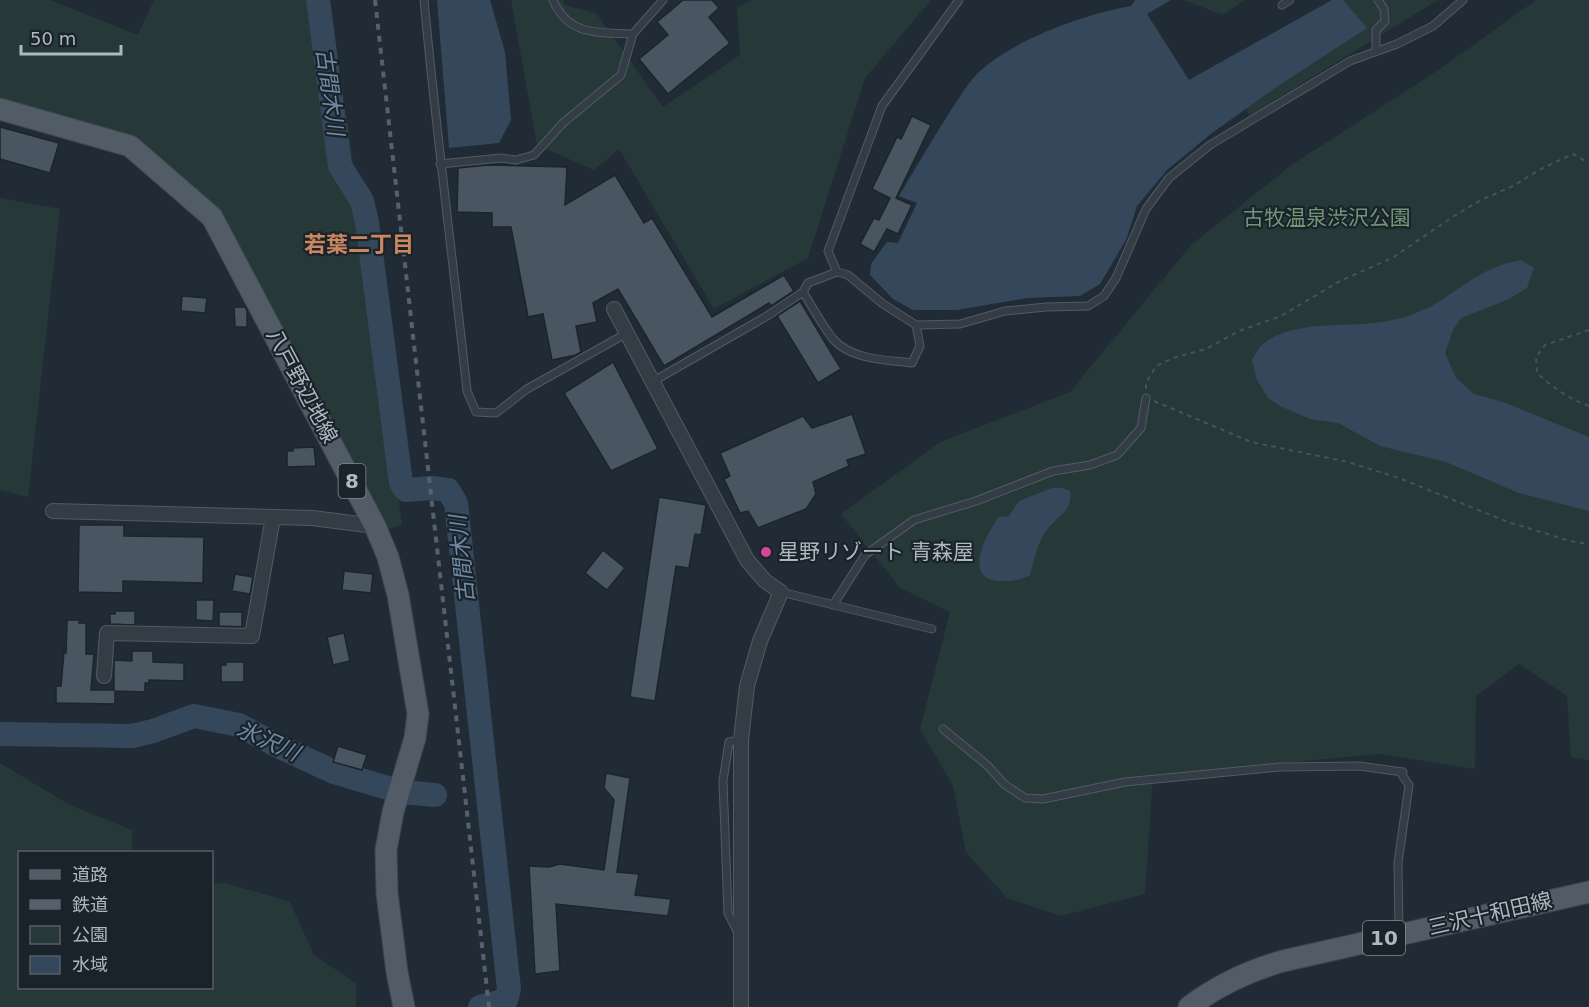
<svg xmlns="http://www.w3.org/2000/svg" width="1589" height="1007" font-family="'DejaVu Sans','Noto Sans JP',sans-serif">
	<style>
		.green { fill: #263938 }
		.water { fill: #35485b }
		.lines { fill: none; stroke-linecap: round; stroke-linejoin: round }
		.river { stroke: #35485b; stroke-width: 24 }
		.building { fill: #495561; stroke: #1c242c; stroke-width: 1.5 }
		.service-casing { stroke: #525b64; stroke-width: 9 }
		.minor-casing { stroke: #525b64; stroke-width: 16 }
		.primary-casing { stroke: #3e464f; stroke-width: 23 }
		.path { stroke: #425556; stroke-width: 2; stroke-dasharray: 4.5 4.5; stroke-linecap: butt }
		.service { stroke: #343d46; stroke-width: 7 }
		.minor { stroke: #343d46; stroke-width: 14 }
		.primary { stroke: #525c66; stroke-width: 21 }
		.rail { stroke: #56616d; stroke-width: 4; stroke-dasharray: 6 6; stroke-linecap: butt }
		.hotel-dot { fill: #d1479c; stroke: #1a222a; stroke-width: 2 }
		.labels { text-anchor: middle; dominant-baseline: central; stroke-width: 4.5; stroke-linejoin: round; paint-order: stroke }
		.shield { fill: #1a222a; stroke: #828b95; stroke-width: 1.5 }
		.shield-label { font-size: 20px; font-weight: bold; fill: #aeb8c3 }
		.park-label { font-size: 21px; fill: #709675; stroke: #1a222a }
		.street-label { font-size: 21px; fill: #aeb8c3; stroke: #1a222a }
		.poi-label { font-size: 21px; fill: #aeb8c3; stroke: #1a222a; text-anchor: start }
		.water-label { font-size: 22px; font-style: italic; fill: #708ba5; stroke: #1a222a }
		.neighbourhood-label { font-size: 22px; font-weight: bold; fill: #cb8760; stroke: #1a222a }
	</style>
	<rect width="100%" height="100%" fill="#212b35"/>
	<g class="green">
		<polygon points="0,0 50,0 138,35 154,0 319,0 349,130 358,208 402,525 385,530 220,214 133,139 0,103"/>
		<polygon points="511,0 563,0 564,5 596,13 663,107 740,55 737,7 752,0 931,0 865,78 808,258 714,309 619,149 594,170 537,145"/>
		<polygon points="1184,0 1245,0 1222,15"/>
		<polygon points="1339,0 1438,0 1249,116 1228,61"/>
		<polygon points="1536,0 1589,0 1589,760 1571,757 1567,696 1519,664 1476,696 1475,769 1380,754 1153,775 1145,894 1061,916 1007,898 966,852 953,786 920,729 950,612 900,588 841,514 940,442 1070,392 1191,245 1290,166 1440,69"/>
		<polygon points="0,198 60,209 28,497 0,490"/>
		<polygon points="0,763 70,805 132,830 132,852 20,852 20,988 212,988 212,884 226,883 290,902 314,955 356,983 356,1007 0,1007"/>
	</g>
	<g class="water">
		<polygon points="437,0 490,0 505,52 511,120 499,143 449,148"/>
		<path d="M1135 0H1171L1147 14 1189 80 1332 0H1343L1367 28 1278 86 1212 133 1167 170 1137 206 1126 240 1100 284 1080 296 1027 298 957 310H913L893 299 870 275 871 264 887 242 898 243 917 203 899 196C916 167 933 138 951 110 959 98 968 83 978 73 1012 40 1085 14 1131 6Z"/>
		<path d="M1521 260 1534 268 1527 288 1509 299 1461 318 1453 330 1445 353 1456 378 1474 394 1503 402 1589 437V511L1519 493 1446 462 1380 446 1338 423 1310 419 1280 406 1268 398 1257 380 1252 360C1255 356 1258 348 1262 345 1293 318 1350 329 1388 321 1404 318 1421 312 1435 304 1466 285 1483 267 1521 260Z"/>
		<path d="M1052 488H1063L1070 491C1073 515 1054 516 1044 534 1036 547 1034 561 1030 575 1019 581 1011 581 998 581 962 578 987 533 999 517L1009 516 1019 501Z"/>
	</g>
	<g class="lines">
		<g class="river">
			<polyline points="318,0 340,166 362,201 367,222 401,483 406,490 432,488 448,490 456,503 509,989 506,1000 480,1007"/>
			<polyline points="0,734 132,736 153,731 194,716 239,725 280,747 334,772 391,789"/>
			<polyline points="402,792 435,795"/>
		</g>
	</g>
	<g class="building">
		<polygon points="683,0 712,0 719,8 709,17 730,43 668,94 639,59 668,35 657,22"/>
		<polygon points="912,116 931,125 896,198 912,205 898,234 887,229 874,252 860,244 874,218 879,220 890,198 872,189 897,137 901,139"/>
		<polygon points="0,127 59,143 50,173 0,159"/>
		<polygon points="488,165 567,167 565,205 615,175 644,223 652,218 712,317 784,275 794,291 771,306 769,303 664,366 618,289 593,303 597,322 576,326 581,352 576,355 552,360 543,314 528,317 511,227 492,227 492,213 457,212 458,168"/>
		<polygon points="182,296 207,298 205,313 181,311"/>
		<polygon points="800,301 841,369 818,383 777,316"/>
		<polygon points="234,307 245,307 247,311 247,327 235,327"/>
		<polygon points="613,362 658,449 611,471 564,393"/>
		<polygon points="852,414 866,454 847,460 849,466 813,482 816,494 806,509 758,528 748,511 740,513 724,479 730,476 720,453 803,416 812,428"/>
		<polygon points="314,447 316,466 287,467 287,451 293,451 293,448"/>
		<polygon points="659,497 706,505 701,535 695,534 689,568 676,566 655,701 630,697"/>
		<polygon points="79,525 124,525 124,536 204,537 203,583 123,581 123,593 78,592"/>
		<polygon points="603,550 625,568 607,590 585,573"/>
		<polygon points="344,571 373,574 371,593 342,590"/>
		<polygon points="235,574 253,577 250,594 232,591"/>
		<polygon points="196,600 214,600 213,621 196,620"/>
		<polygon points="115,611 135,611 135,625 110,624 110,614 115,614"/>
		<polygon points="219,612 242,612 242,627 219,626"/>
		<polygon points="67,620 80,620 79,623 86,623 86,654 94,654 91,690 114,690 114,660 132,661 132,651 153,651 153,662 184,663 184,681 149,680 149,683 145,683 145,692 115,691 115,704 56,703 56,686 61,686 64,652 66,653"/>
		<polygon points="344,633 350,661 333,665 327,637"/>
		<polygon points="226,662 244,662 244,682 221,682 221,665 226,665"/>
		<polygon points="338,746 367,755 362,770 333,762"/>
		<polygon points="606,773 630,778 617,872 639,874 635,895 671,899 668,916 556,904 560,971 535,974 529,866 549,867 560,864 604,870 614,800 604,788"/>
	</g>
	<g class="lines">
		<defs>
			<g id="service">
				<path d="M424 0C436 130 453 260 467 391L476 412 496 413 527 389 627 333"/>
				<path d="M553 0C569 37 599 32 633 34L663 0"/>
				<polyline points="959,0 882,106 828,251 837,272 848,275 883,304 916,325 960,324 1005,311 1046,307 1088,306 1104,296 1116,278 1146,209 1169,178 1210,145 1350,61 1397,44 1433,26 1463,0"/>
				<polyline points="1282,5 1290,0"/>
				<polyline points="1376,51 1376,30 1385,21 1384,9 1378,0"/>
				<polyline points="440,164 501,158 516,160 534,155 563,123 621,75 633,34"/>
				<path d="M803 292C813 308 822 325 833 339 851 360 887 360 912 363L920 346 916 325"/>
				<polyline points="652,382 767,316 803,292 808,283 837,272"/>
				<polyline points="781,592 932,629"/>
				<polyline points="833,605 865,555 914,520 976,501 1053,471 1090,465 1117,455 1141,428 1146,398"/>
				<polyline points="943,729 987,765 1004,784 1025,798 1043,799 1125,782 1280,767 1359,766 1403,772 1402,775 1409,785 1398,863 1399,932"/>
				<polyline points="738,933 728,913 723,781 729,742 741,740"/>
			</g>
			<g id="minor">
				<polyline points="614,309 747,560 765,581 781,592 760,641 747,686 741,740 741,1007"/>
				<polyline points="53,511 312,518 375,526"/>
				<polyline points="104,676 107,633 252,636 273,517"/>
			</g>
			<g id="primary">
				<polyline points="0,109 130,146 212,217 375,526 388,557 398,595 418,714 415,738 393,812 386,850 387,893 397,972 404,1007"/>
				<path d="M1189 1007C1218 985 1248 971 1283 961L1589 892"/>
			</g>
		</defs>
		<use href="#service" class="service-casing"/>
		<use href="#minor" class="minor-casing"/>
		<use href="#primary" class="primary-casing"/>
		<g class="path">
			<path d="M1589 330 1545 345 1536 357 1537 373C1552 387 1569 399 1589 406"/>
			<polyline points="1146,389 1146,383 1156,366 1173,358 1206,349 1239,331 1281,316 1340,281 1392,258 1454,216 1481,200 1513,186 1541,169 1573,154 1589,163"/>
			<polyline points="1154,401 1251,442 1348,462 1399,478 1508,522 1570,541 1589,544"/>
		</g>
		<use href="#service" class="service"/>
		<use href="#minor" class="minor"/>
		<use href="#primary" class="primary"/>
		<polyline class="rail" points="375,0 489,1007"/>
	</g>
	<circle class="hotel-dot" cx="766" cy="552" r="6"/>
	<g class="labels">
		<g class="shield">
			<rect x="338.5" y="464" width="27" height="34" rx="4.5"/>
			<rect x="1363" y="921" width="42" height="34" rx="4.5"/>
		</g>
		<g class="shield-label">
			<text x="352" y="481">8</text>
			<text x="1384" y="938">10</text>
		</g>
		<g class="park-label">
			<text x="1327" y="218">古牧温泉渋沢公園</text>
		</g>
		<g class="street-label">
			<text transform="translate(302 386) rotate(62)">八戸野辺地線</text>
			<text transform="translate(1490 914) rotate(-13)">三沢十和田線</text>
		</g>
		<g class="poi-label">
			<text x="778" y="552">星野リゾート 青森屋</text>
		</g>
		<g class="water-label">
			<text transform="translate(330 92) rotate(82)">古間木川</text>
			<text transform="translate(462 559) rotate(-96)">古間木川</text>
			<text transform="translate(268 741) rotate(24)">氷沢川</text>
		</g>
		<g class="neighbourhood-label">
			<text x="359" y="244">若葉二丁目</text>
		</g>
	</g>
	<rect x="18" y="851" width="195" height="138" fill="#1a222a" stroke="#555e67" stroke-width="1.5"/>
	<rect x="30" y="870" width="30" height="9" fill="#525c66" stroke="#555e67" stroke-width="1.5"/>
	<text x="72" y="881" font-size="18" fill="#aeb8c3">道路</text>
	<rect x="30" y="900" width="30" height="9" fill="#56616d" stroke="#555e67" stroke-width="1.5"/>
	<text x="72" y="911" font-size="18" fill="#aeb8c3">鉄道</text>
	<rect x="30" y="926" width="30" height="18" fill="#263938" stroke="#555e67" stroke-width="1.5"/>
	<text x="72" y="941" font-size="18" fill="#aeb8c3">公園</text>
	<rect x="30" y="956" width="30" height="18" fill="#35485b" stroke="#555e67" stroke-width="1.5"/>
	<text x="72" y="971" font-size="18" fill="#aeb8c3">水域</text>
	<path d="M21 45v9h100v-9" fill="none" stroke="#aeb8c3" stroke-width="3"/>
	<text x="30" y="45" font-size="18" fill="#aeb8c3" stroke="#1a222a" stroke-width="4.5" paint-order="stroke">50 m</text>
</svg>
